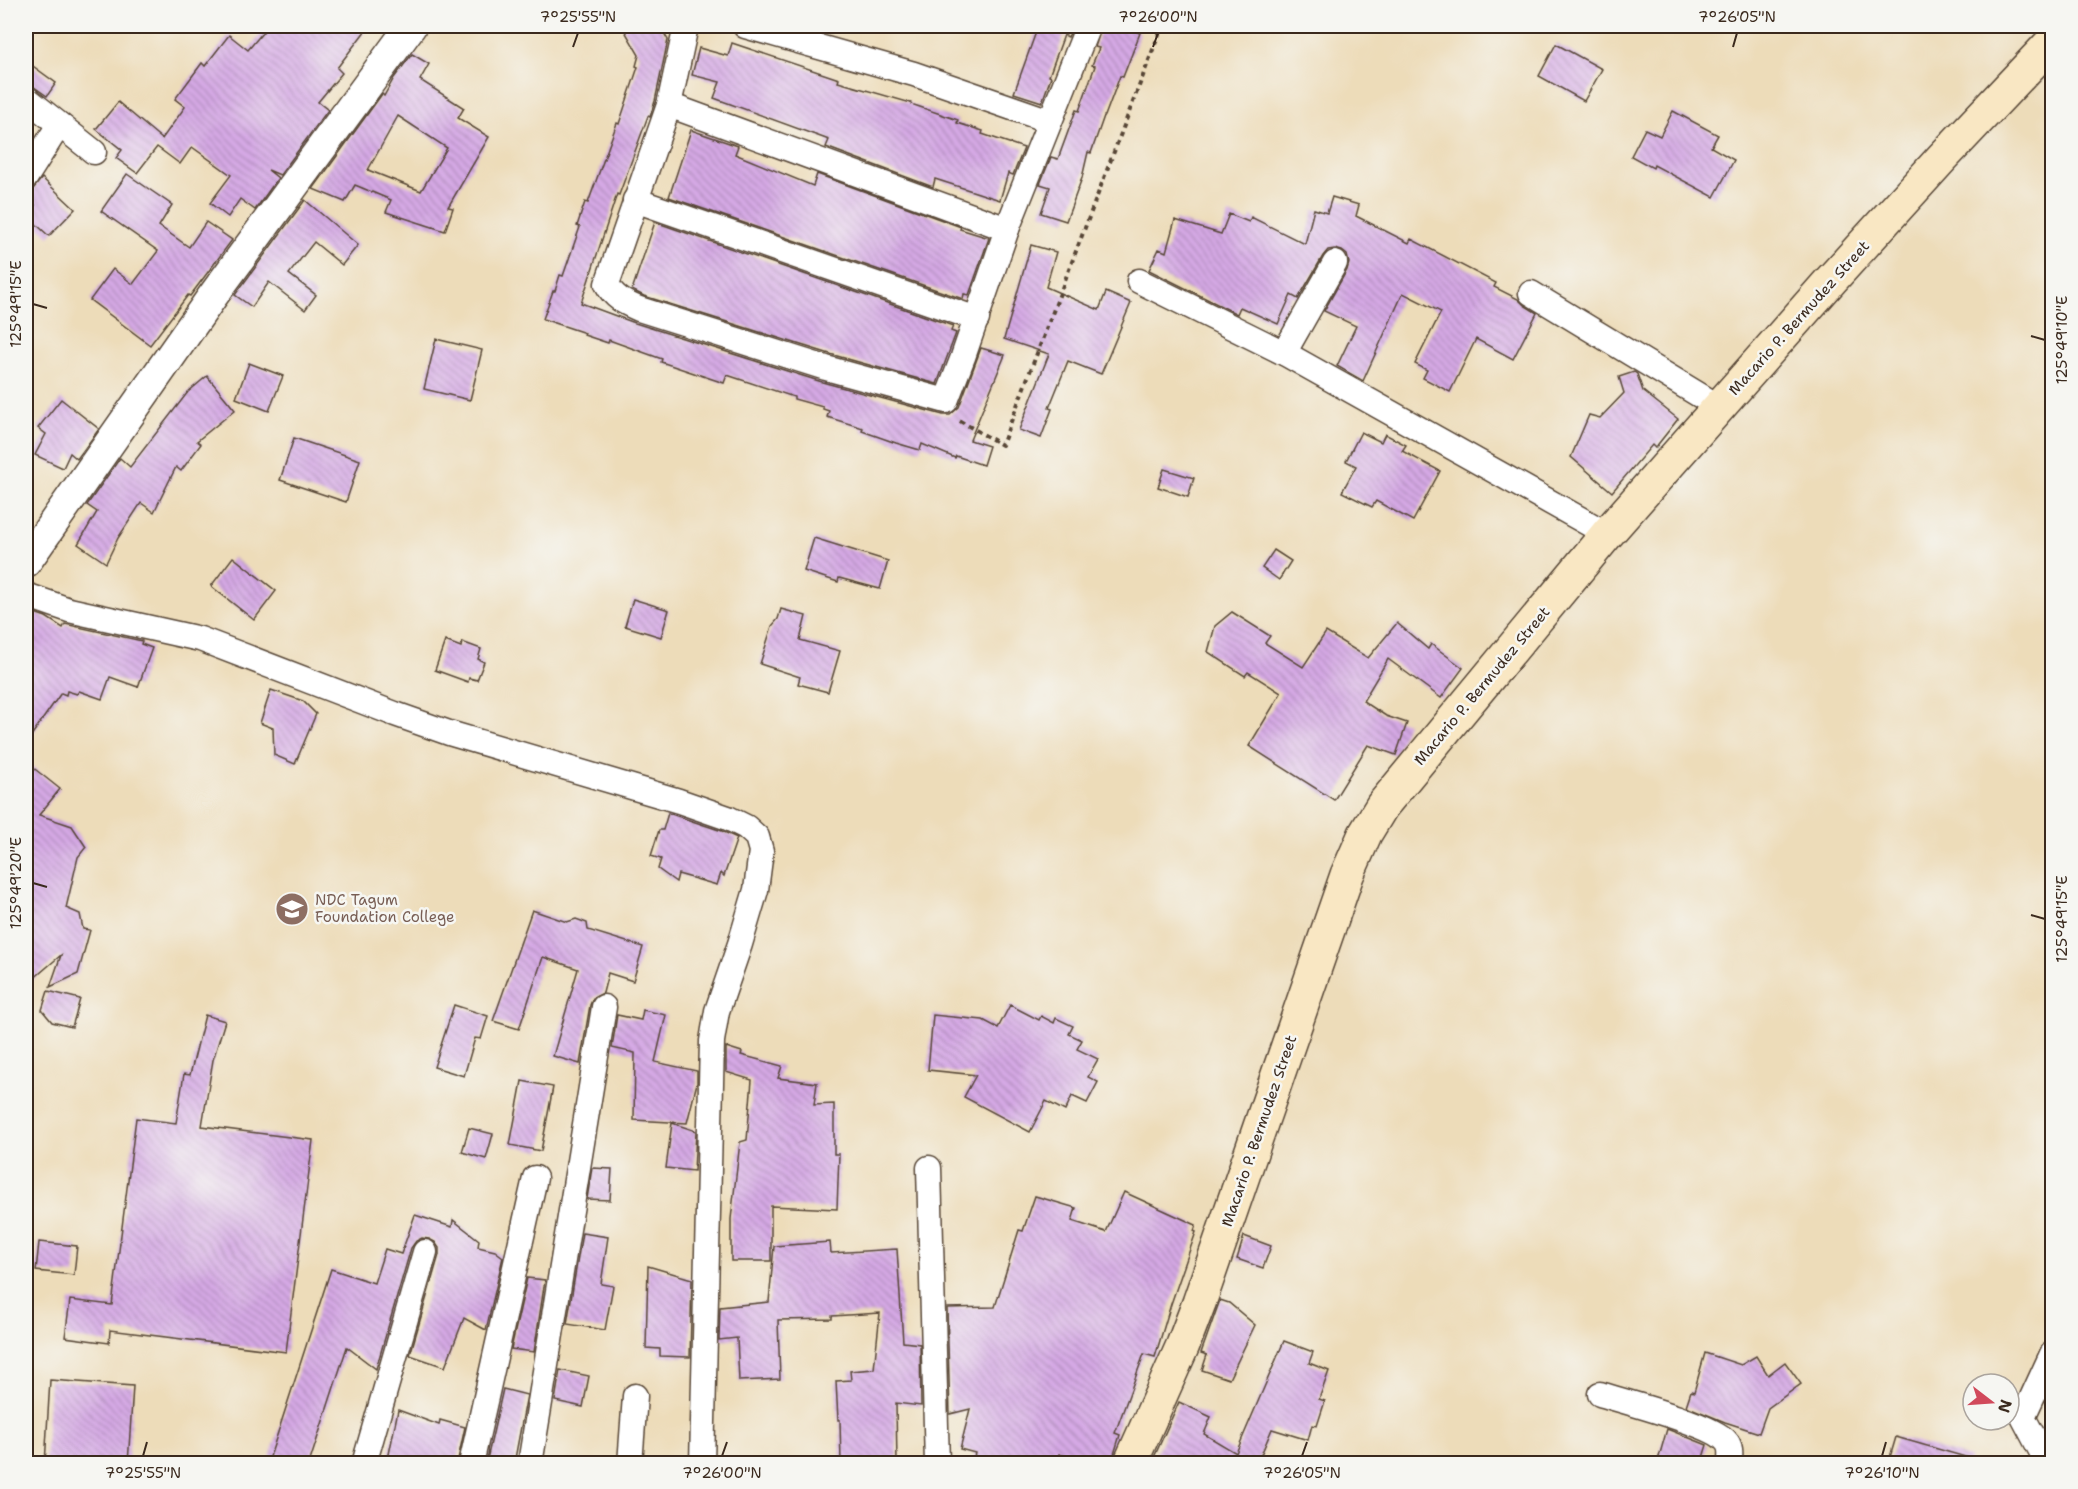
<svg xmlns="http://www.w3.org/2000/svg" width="2078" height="1489" font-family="'Shantell Sans',sans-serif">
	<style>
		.building { fill: url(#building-back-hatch); fill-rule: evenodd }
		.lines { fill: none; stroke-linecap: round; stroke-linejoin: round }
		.minor-casing { stroke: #564535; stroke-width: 27 }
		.tertiary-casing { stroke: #564535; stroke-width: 33 }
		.secondary-casing { stroke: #564535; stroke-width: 36 }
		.path { stroke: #564535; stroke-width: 4; stroke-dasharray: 4.5 4.5; stroke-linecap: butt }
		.minor { stroke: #fff; stroke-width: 24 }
		.tertiary { stroke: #fff; stroke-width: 30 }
		.secondary { stroke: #f9e7c3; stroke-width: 33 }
		.ticks { fill: none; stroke: #3b2a1e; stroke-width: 2 }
		.labels { text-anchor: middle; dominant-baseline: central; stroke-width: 5; stroke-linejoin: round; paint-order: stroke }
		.street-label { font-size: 15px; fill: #3b2a1e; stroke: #f6f6f2 }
		.education-label { font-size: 15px; fill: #785e54; stroke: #f6f6f2; text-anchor: start }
		.neatline { fill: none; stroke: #3b2a1e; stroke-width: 2 }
		.ticks-label { font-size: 15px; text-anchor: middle; fill: #3b2a1e }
	</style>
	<defs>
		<pattern id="building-back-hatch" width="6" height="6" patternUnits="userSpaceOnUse" patternTransform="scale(1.5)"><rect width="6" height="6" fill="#d5a9e5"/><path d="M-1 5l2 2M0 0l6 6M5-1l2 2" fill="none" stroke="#ae8ab9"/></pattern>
	</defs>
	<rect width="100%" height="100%" fill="#f6f6f2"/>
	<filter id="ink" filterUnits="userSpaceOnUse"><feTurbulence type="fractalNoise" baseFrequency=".0167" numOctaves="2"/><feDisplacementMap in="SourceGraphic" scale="12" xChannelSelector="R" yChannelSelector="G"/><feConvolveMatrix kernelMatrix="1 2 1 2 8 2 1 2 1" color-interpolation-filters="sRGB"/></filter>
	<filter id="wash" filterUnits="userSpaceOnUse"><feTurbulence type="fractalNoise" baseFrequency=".008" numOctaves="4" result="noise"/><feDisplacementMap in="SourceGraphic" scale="24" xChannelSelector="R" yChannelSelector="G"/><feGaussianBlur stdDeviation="1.35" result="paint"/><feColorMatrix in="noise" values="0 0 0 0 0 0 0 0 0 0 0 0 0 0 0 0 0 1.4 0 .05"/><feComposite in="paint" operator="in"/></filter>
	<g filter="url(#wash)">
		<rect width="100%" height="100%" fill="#eddcb9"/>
		<g id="blocks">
			<g class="building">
				<polygon points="268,26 369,26 337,68 342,73 318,102 328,110 280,175 268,170 278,178 255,210 240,199 228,217 210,203 231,175 192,147 180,164 157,147 137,173 116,158 122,150 96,129 118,102 162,139 185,107 175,99 202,63 205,66 229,35 248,50"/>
				<polygon points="622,26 660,26 668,40 655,101 650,117 648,116 619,195 617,194 581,303 635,323 822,382 943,415 950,415 959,407 981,348 1005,355 970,440 989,446 983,465 956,456 955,458 922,444 920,450 896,443 862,431 863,428 827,417 829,411 823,409 823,407 794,399 794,397 727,375 724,383 661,362 662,359 609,340 608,343 584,335 585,333 543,319 553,291 555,291 560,275 563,276 580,227 577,226 585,202 588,203 617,123 619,124 638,67 636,66 639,55"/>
				<polygon points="1041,26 1073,26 1068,37 1064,35 1049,76 1051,77 1042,102 1014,93 1036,32 1039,32"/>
				<polygon points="1102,26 1139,26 1137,32 1140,33 1123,77 1120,76 1105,116 1104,116 1091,153 1088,152 1082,178 1066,221 1041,213 1050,187 1040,184 1051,157 1058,159 1076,110 1079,111 1095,66 1092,65 1099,48 1095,47"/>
				<polygon points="732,43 839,79 838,82 911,103 911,104 958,120 957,123 983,131 982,134 1024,148 1013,175 1008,173 1000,200 935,179 933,187 826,147 829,140 714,98 720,82 692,75 699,48 728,56"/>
				<polygon points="1556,44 1602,69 1584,101 1539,76"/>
				<path d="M412 54 429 64 420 80 464 108 458 118 489 137 448 207 453 208 445 231 386 212 391 200 355 185 345 202 313 189 382 94 384 96 394 78ZM398 116 447 148 421 191 368 170Z"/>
				<polygon points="26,61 56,83 47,96 34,87 26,84"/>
				<polygon points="1673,111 1718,135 1711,147 1734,160 1714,197 1654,165 1653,168 1631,156 1645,129 1660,136"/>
				<polygon points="691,130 738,146 735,154 813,186 817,174 961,227 960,229 989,238 969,295 964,294 963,299 669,197"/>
				<polygon points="127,174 172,205 159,226 189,247 206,222 232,240 190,296 188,295 150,345 90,300 113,269 133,284 158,251 101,211"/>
				<polygon points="42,178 75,209 49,236 26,215 35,205 26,197 26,191 33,189"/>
				<polygon points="1332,197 1359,205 1356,216 1409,243 1411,239 1496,283 1494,287 1518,299 1524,305 1537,313 1513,359 1476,339 1450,392 1423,378 1427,370 1415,364 1441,312 1403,293 1363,381 1337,366 1356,326 1324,311 1347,270 1349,263 1347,255 1342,251 1335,249 1328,250 1323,256 1298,299 1291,295 1278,324 1240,307 1237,314 1149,270 1159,249 1166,252 1175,220 1221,234 1229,214 1249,222 1251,217 1305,244 1314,209 1327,213"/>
				<polygon points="305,200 358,245 342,265 314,242 289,274 316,295 305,310 269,282 252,307 235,295"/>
				<polygon points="655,222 953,326 951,331 956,333 937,384 830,354 644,296 632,290"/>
				<polygon points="1031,245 1056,252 1046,287 1099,310 1106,292 1131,303 1101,374 1068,361 1049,408 1052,409 1041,438 1019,430 1049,354 1004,339"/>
				<polygon points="436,339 482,350 470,400 424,389"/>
				<polygon points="249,363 283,376 269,411 236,398"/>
				<polygon points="1634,372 1637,374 1643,391 1678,419 1655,448 1652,445 1612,492 1571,457 1589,415 1600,418 1624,393 1619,377"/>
				<polygon points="207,376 235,410 197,441 201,444 181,471 176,467 154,512 141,503 118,538 106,563 78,544 97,512 87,505 120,458 130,467 188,392"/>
				<polygon points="61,399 99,429 77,459 70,453 63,468 35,455 46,434 38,428"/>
				<polygon points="1361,432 1381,442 1385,434 1406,445 1402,451 1440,471 1413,521 1376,501 1372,507 1342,492 1356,466 1346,461"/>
				<polygon points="294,438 360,460 346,502 280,480"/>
				<polygon points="1164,469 1194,478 1188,497 1158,487"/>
				<polygon points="814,538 888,561 880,589 839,578 838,582 804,571"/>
				<polygon points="1274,550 1291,561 1279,580 1262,568"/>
				<polygon points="233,557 276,591 254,620 211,586"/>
				<polygon points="633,599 669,610 661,637 625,626"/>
				<polygon points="781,609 806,616 800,640 840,651 828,692 798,684 800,677 760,664 772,626 778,619"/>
				<polygon points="26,610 46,617 63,628 65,624 142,641 141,644 152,648 138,687 110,677 102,699 79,691 77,694 67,691 66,695 61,693 26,743"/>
				<polygon points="1232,612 1270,636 1265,643 1303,667 1326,632 1368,658 1397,623 1428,649 1431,644 1463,668 1441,698 1388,659 1363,701 1386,716 1407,723 1396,755 1368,745 1334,800 1249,746 1281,693 1248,672 1245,676 1208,652 1215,626"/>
				<polygon points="445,641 461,647 462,642 481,649 478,659 484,662 477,680 469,678 468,682 435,670"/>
				<polygon points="271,690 303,701 316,714 295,764 274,755 273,728 260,723"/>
				<polygon points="26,762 60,789 39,815 72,826 86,847 78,857 66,908 80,914 83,929 90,930 78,974 50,987 61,955 26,985"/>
				<polygon points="668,813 722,831 737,838 724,876 721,873 717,885 678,874 676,882 658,869 661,859 651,856 659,830 663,830"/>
				<polygon points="532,910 567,922 576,919 587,923 588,930 643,947 633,981 608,973 603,993 593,998 590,1005 580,1064 553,1056 578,969 543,957 519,1029 493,1021"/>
				<polygon points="48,991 80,999 72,1027 52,1022 42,1010"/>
				<polygon points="454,1005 488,1016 481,1039 475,1038 464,1076 434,1067"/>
				<polygon points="1010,1005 1039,1020 1041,1016 1054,1023 1056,1018 1073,1026 1069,1034 1082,1040 1077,1049 1098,1059 1088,1077 1098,1082 1087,1103 1072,1096 1065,1111 1046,1101 1030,1132 964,1097 976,1075 928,1070 933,1015 983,1020 998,1028"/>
				<polygon points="643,1010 666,1015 655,1062 697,1071 697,1083 687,1123 634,1120 635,1053 612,1048 617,1015 641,1020"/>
				<polygon points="205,1015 225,1021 213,1060 202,1126 313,1140 286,1352 110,1330 109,1343 65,1337 70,1300 112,1305 136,1118 176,1123 184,1074 190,1075"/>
				<polygon points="726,1047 742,1052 741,1055 782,1066 778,1078 817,1083 814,1105 834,1104 834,1154 839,1154 837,1209 771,1206 771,1261 731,1261 731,1219 740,1142 747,1140 752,1080 726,1072"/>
				<polygon points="522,1081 553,1087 541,1151 510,1145"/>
				<polygon points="672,1123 696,1131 694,1171 666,1168"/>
				<polygon points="469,1128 493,1134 486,1159 462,1152"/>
				<polygon points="592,1168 612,1169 610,1200 587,1199"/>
				<polygon points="1124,1192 1196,1225 1194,1231 1196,1232 1171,1304 1155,1357 1144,1354 1115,1433 1120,1435 1111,1464 1091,1464 1059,1454 1056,1464 1042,1464 1023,1458 1021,1464 972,1464 975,1453 960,1449 970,1409 950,1414 947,1308 995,1307 1019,1230 1023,1231 1035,1196 1076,1208 1072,1221 1106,1232"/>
				<polygon points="415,1215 452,1227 453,1220 479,1240 478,1247 495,1251 503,1257 486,1330 464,1318 445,1367 410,1355 439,1255 439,1248 435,1242 429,1239 422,1238 416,1241 411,1248 376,1369 347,1347 309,1464 281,1464 269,1460 331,1269 374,1283 385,1249 401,1254"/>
				<polygon points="582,1233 608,1237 601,1284 613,1286 605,1330 567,1324"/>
				<polygon points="1244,1236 1271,1246 1263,1268 1237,1259"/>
				<polygon points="39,1242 77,1246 74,1275 36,1271"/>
				<polygon points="830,1242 831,1253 897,1249 903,1342 920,1344 921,1406 896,1403 897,1464 841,1464 840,1420 838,1420 836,1381 851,1380 850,1371 874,1369 880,1313 832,1316 832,1319 778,1320 780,1379 739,1381 737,1338 719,1340 720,1307 769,1302 774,1246"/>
				<polygon points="648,1266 692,1279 690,1357 660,1356 660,1349 646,1348"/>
				<polygon points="527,1278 545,1280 534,1352 511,1349"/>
				<polygon points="1220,1300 1229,1303 1255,1325 1229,1379 1202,1370 1207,1355 1201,1353"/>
				<polygon points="1284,1341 1313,1352 1309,1363 1329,1371 1319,1399 1325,1401 1317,1426 1312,1425 1308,1440 1272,1429 1257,1464 1151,1464 1179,1402 1211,1417 1204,1434 1236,1453"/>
				<polygon points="1705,1353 1741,1365 1756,1356 1768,1375 1785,1362 1801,1384 1768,1408 1759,1433 1725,1422 1686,1406 1691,1391 1694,1392"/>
				<polygon points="560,1370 589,1376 583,1407 555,1401"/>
				<polygon points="50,1380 133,1386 128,1464 45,1464"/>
				<polygon points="503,1389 527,1395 514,1464 486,1464"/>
				<polygon points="398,1410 439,1425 440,1420 465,1427 457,1464 387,1464"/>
				<polygon points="1667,1429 1707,1445 1701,1464 1657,1464"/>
				<polygon points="1896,1437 1969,1458 1968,1464 1888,1464"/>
			</g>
		</g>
	</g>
	<g filter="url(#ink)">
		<use href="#blocks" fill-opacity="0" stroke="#564535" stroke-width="1.5"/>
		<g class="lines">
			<defs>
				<g id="minor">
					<path d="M686 26 669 105 607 284C614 298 625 303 639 309L826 368 946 401 963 357 1007 229 1088 26"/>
					<polyline points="745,26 914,74 1050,121"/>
					<polyline points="26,98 94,152"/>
					<polyline points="669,105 1007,229"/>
					<polyline points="26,177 59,125"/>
					<polyline points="635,200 977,319"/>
					<polyline points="1139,281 1284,353 1607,534"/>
					<polyline points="1531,293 1719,407"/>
					<polyline points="1284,353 1335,263"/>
					<polyline points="26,595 69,610 200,639 395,714 449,733 679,801 728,818 746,827 757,837 761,851 756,890 740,944 717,1011 712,1041 702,1464"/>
					<polyline points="929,1168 937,1464"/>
					<path d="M1600 1394C1623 1401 1714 1425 1726 1441 1732 1447 1730 1456 1730 1464"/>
					<polyline points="364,1464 425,1252"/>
					<polyline points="471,1464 535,1178"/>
					<polyline points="530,1464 604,1007"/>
					<polyline points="630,1464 635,1396"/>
					<polyline points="2048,1464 2023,1417 2052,1354"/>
				</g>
				<polyline id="tertiary" points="26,562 212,297 411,26"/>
				<polyline id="secondary" points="1130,1464 1183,1345 1199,1303 1347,875 1365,834 1382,806 1607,534 1832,279 1942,158 2052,42"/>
			</defs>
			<use href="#minor" class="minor-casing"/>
			<use href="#tertiary" class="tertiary-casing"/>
			<use href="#secondary" class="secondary-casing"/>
			<polyline class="path" points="960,421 1002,445 1162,26"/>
			<use href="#minor" class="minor"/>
			<use href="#tertiary" class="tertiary"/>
			<use href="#secondary" class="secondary"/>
		</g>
	</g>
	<path class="ticks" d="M573 47 578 33M1153 47 1158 33M1733 47 1737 33M33 304 47 308M2031 336 2045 340M33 883 47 887M2031 915 2045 919M143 1456 147 1442M722 1456 727 1442M1302 1456 1307 1442M1882 1456 1886 1442"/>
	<defs>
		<symbol id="university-disc" viewBox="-11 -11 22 22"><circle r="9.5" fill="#8d6e63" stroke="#f6f6f2"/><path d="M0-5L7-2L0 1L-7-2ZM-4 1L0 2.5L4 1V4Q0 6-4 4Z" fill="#fff"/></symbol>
	</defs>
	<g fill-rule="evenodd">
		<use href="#university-disc" x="273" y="890" width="38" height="38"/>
	</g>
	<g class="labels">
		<g class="street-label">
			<text transform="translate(1799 318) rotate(-48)">Macario P. Bermudez Street</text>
			<text transform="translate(1482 686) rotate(-50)">Macario P. Bermudez Street</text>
			<text transform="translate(1259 1131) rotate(-71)">Macario P. Bermudez Street</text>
		</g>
		<g class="education-label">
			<text x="315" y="900">NDC Tagum<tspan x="315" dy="17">Foundation College</tspan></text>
		</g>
	</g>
	<rect width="2078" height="1489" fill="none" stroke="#f6f6f2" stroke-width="66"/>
	<g transform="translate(1991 1402) rotate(107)"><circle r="28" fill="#f6f6f2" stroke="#aba49d" stroke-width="1.5"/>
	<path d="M0-4.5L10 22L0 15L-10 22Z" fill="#d1495b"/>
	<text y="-9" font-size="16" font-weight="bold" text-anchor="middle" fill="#3b2a1e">N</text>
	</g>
	<rect x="33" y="33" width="2012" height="1423" class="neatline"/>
	<g class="ticks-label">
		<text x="578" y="22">7°25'55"N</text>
		<text x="1158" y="22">7°26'00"N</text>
		<text x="1737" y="22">7°26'05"N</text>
		<text transform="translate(16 304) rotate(-90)" y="5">125°49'15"E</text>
		<text transform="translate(2062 340) rotate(-90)" y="5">125°49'10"E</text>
		<text transform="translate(16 883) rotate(-90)" y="5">125°49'20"E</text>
		<text transform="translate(2062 919) rotate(-90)" y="5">125°49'15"E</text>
		<text x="143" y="1478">7°25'55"N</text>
		<text x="722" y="1478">7°26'00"N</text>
		<text x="1302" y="1478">7°26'05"N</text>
		<text x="1882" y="1478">7°26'10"N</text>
	</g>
</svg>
